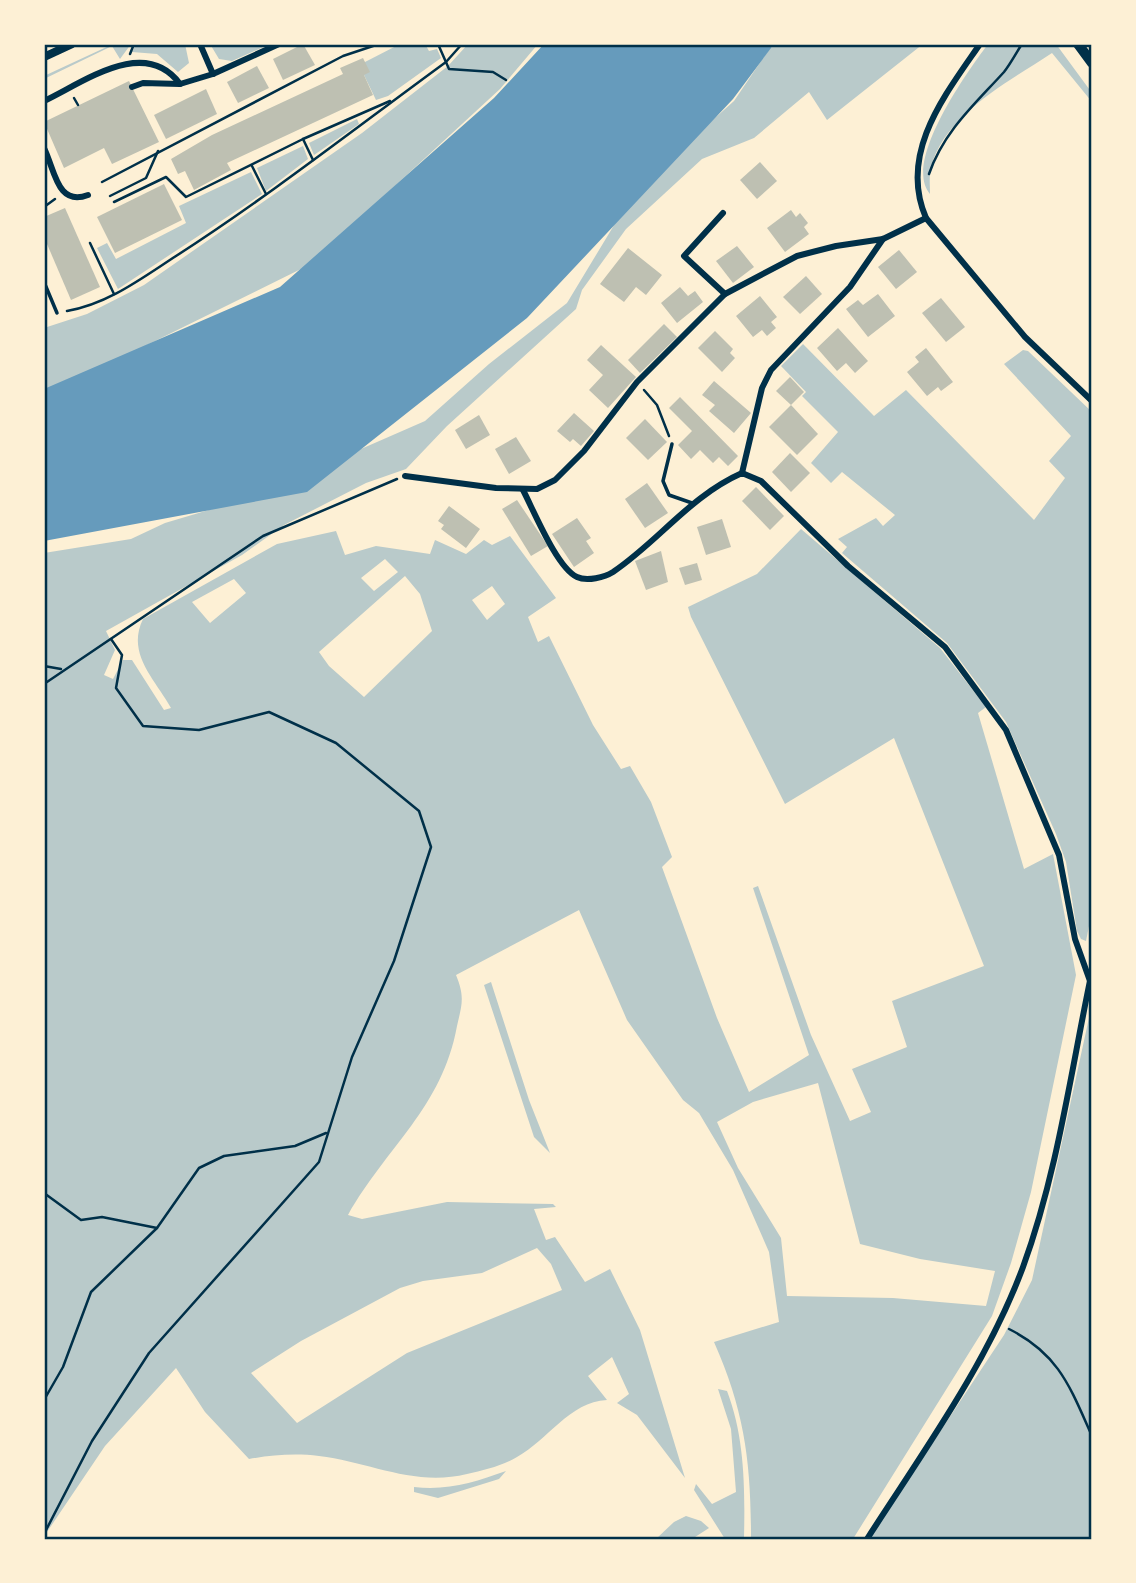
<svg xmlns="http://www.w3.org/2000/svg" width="1136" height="1583" font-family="'Noto Serif',serif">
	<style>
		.green { fill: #b9caca; fill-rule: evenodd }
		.water { fill: #669bbc }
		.building { fill: #bec0b2 }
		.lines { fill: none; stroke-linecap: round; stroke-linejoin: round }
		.path { stroke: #003049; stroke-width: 2.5 }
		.service { stroke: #003049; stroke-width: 3.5 }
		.minor { stroke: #003049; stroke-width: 6 }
		.tertiary { stroke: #003049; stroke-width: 8 }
		.primary { stroke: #003049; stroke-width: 10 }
		.neatline { fill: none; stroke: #003049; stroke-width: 2.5 }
	</style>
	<rect width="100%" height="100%" fill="#fdf0d5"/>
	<g class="green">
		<polygon points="113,44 131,44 120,59 112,46 44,79 44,76"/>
		<polygon points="136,44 185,44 189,63 178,72 157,54 132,52"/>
		<polygon points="210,44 235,44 238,47 251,44 268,45 232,61 219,59"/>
		<polygon points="400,44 425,44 429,51 437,49 441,58 388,96 376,100 364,75 365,62"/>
		<polygon points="468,44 538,44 500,89 309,265 78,379 44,391 44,328 87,314 144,285 362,133 448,66"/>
		<path d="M779 44H923L827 120 809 92 754 138 702 159 626 229 582 290 576 309 447 426 406 469 366 483 284 525 242 555 106 631 115 650 104 675 113 679 123 660H132L164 710 171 708C155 679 126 654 143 619L277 544 336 531 345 555 376 546 430 554 435 540 466 554 484 540 492 545 510 536 556 598 528 617 538 642 549 636 593 725 621 769 630 766 651 802 672 857 662 867 717 1018 749 1092 809 1055 753 888 758 886 811 1035 850 1121 871 1112 852 1069 907 1047 892 1001 984 966 894 738 785 804 691 617 688 607 757 574 801 529 940 648 986 707 978 713 1024 869 1053 854 1076 975 1031 1192 1011 1263 992 1316 853 1539H751C751 1463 745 1412 714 1342L779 1322 769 1252 733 1170 699 1113 683 1100 627 1020 579 910 456 975C465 997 462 1004 457 1026 442 1108 387 1146 348 1215L362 1219 447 1202 553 1204 556 1207 534 1209 546 1240 555 1237 585 1282 610 1269 640 1330 685 1478 637 1415 617 1403 629 1394 612 1357 588 1376 607 1400C569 1402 548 1440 517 1457 502 1466 484 1470 467 1474 414 1487 370 1462 319 1456 295 1453 272 1455 249 1459L205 1412 176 1368 105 1446 47 1532V1539H44V553L131 539 165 523 249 498 425 421 489 364 567 303 622 212 667 161 734 101 770 48ZM385 559 398 572 374 591 361 578ZM405 576 420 594 432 631 364 697 329 666 319 652ZM234 579 246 593 210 623 192 602ZM492 586 505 604 487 620 472 600ZM818 1083 860 1244 920 1259 995 1271 986 1306 893 1298 787 1296 781 1238 738 1168 717 1122 753 1102ZM537 1248 551 1264 562 1290 407 1353 297 1423 251 1373 301 1341 400 1288 423 1281 482 1273Z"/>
		<path d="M988 44H1056L1092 93V102L1052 53C1010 81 945 114 931 167 929 175 930 186 930 194 902 162 968 71 988 44Z"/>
		<polygon points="357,119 359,124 314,155 309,143"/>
		<polygon points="303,146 308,159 266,191 257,168"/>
		<polygon points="251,172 262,194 118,289 97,248 107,243 116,259 186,223 179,206"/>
		<polygon points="803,344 874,416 906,390 1034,520 1065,478 1049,461 1071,436 1004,364 1023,350 1028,351 1092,412 1092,911 1086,941 1081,939 1077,931 1066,862 1056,834 1006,722 947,643 842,553 847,547 838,539 876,518 883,526 895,515 842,472 831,483 811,463 838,432 802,396 806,392 781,366"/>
		<polygon points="491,982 529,1100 550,1153 534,1137 484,985"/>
		<polygon points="1092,1004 1092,1539 869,1539 1004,1335 1032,1280"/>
		<path d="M718 1389 727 1391C745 1438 745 1489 744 1539H725L694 1490 696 1484 712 1504 736 1492 731 1429Z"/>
		<path d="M506 1471 499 1479 438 1498 414 1492V1487C448 1491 475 1482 506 1471Z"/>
		<polygon points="686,1516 701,1521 709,1528 692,1539 656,1539 674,1522"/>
	</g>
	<polygon class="water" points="544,44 774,44 733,99 527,318 307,492 44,541 44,389 280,287 494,98"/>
	<g class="building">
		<polygon points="303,44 315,65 283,80 273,59"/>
		<polygon points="363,58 370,72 364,75 373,95 227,163 231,170 194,190 185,171 178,174 171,159 212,135 343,74 340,68"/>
		<polygon points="257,66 269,88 238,103 227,82"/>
		<polygon points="129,81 159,142 112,164 104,148 64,168 44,122"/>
		<polygon points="206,89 217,114 166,139 154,115"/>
		<polygon points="760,162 777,181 757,199 740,180"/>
		<polygon points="164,184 182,220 115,253 97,217"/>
		<polygon points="65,208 100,287 71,300 44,237 44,217"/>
		<polygon points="791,210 796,217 800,213 808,223 804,227 809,234 785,252 767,228"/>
		<polygon points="737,246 754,267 733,283 716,261"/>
		<polygon points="628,248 662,275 646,295 636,287 624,302 600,284"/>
		<polygon points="899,250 917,272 896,289 878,267"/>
		<polygon points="806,276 822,294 800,314 783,297"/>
		<polygon points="680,287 688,296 695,291 703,302 677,323 661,303"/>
		<polygon points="878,294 895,316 868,337 846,309 858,300 863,305"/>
		<polygon points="760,296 777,317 771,322 776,328 767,336 762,330 753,337 736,316"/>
		<polygon points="941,298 965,327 946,342 922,313"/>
		<polygon points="664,324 677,337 640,373 628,360"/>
		<polygon points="838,328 868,361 855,373 846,363 837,371 817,348"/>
		<polygon points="715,331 733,349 730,353 735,358 722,372 698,348"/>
		<polygon points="601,345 636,377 608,408 589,390 603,375 587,360"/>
		<polygon points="926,348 953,382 941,391 938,387 927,396 907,372 919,362 915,357"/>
		<polygon points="790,377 804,392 791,405 776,391"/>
		<polygon points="714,381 751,413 734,433 709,411 715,405 702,395"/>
		<polygon points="680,397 738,456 728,466 719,457 713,463 700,450 691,459 678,445 692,431 669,408"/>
		<polygon points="791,405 818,434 797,455 769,427"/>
		<polygon points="574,413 594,431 581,446 573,439 570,442 557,431"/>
		<polygon points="479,415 490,435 466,449 455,430"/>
		<polygon points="645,419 667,442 648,460 626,438"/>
		<polygon points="516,437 531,461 509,474 495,449"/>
		<polygon points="790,453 810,473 791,492 772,472"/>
		<polygon points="647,483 668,513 645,528 625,499"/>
		<polygon points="756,487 784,516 770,530 742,501"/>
		<polygon points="517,500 548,546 531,556 502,509"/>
		<polygon points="449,506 480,529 466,548 441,529 444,525 438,521"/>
		<polygon points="577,518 591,538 586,541 594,553 574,567 552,534"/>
		<polygon points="722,519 731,547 706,555 697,527"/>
		<polygon points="661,551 668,582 646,590 635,561"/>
		<polygon points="697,563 702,580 685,585 679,568"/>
	</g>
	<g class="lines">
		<g class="path">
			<polyline points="438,44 449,69 493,72 506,80"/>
			<polyline points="130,54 134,44"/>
			<polyline points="74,98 78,105"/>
			<polyline points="303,139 313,160"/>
			<polyline points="252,166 266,194"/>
			<path d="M929 174C944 131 975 104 1004 72 1011 63 1016 53 1022 44"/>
			<polyline points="102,182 343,56 379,44"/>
			<polyline points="110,196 146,178 158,151"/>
			<polyline points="114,202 166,177 186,197 303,139 390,101"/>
			<polyline points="44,207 55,199"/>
			<polyline points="90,243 114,294"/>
			<path d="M67 311C108 304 142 278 176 256 269 196 357 127 446 62L462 44"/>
			<polyline points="644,390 657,405 669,436"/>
			<polyline points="44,666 61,669"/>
			<polyline points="44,684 263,536 397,479"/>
			<polyline points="44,1193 81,1220 102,1217 157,1228"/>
			<path d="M1009 1329C1059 1354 1070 1387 1092 1436"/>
			<polyline points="44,1400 63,1367 91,1292 157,1228 199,1168 224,1156 295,1146 326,1133"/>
			<polyline points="44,1534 92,1441 149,1353 319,1162 352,1057 394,961 431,847 419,811 336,743 269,712 199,730 143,726 116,688 122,655 111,639"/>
		</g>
		<g class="service">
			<polyline points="44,282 57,313"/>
			<polyline points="672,444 663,481 669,495 692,503"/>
		</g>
		<g class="minor">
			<path d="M980 44C945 95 898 153 926 218L1025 337 1092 401"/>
			<polyline points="213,74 279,44"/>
			<polyline points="132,87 143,83 180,84"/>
			<path d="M44 101C84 82 145 36 180 84L213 74 200 44"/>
			<path d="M44 148C55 170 57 207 88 195"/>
			<polyline points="723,213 684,256 725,294"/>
			<polyline points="742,473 762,388 771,370 850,287 883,239"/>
			<polyline points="405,476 496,488 537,489 555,480 584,451 637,382 725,294 797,256 836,246 883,239 926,218"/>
			<path d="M523 490C534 511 557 568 577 577 587 582 605 577 613 572 659 541 690 496 742 473L761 481 848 566 945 647 1006 730 1059 855 1075 939 1090 981"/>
			<path d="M867 1539C923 1452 987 1364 1023 1267 1058 1171 1071 1070 1092 971"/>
		</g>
		<polyline class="tertiary" points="44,57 72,44"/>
		<polyline class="primary" points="1078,44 1092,63"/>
	</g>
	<rect width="1136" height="1583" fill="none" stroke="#fdf0d5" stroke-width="91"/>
	<rect x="46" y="46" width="1044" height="1492" class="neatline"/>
</svg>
